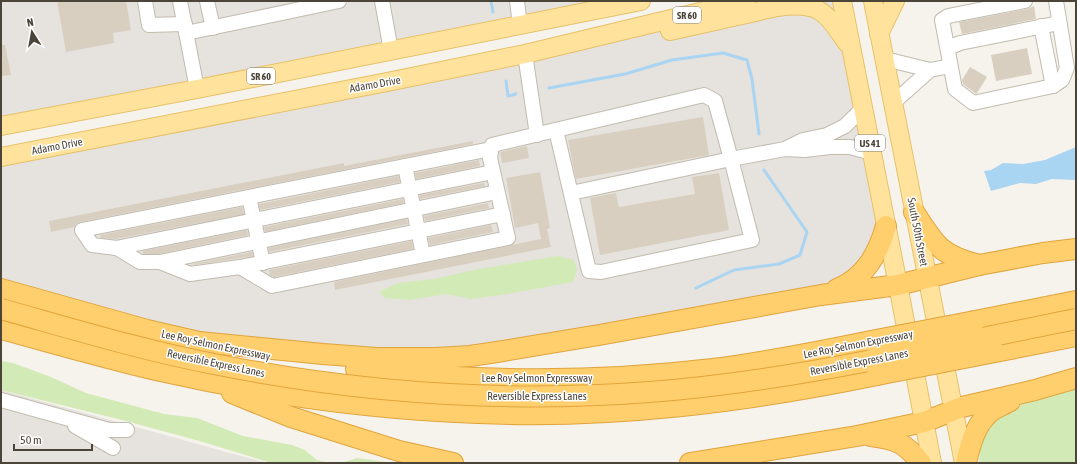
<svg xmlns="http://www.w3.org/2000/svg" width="1077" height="464" font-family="'Asap Condensed',sans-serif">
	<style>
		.industrial { fill: #e6e2dd }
		.green { fill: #d2eab5 }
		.water { fill: #a9d4f2 }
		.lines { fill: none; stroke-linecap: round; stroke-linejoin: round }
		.stream { stroke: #a9d4f2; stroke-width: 3 }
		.building { fill: #d8cfc1 }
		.minor-casing { stroke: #c2bbae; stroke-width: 16 }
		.major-casing { stroke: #e6c16a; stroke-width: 20 }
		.highway-casing { stroke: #e0a43c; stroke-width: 22 }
		.minor { stroke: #fff; stroke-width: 14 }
		.major { stroke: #ffe39c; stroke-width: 18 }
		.highway { stroke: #ffcf6e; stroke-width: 20 }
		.highway-bridge-casing { stroke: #e0a43c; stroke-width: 22; stroke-linecap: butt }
		.highway-bridge { stroke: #ffcf6e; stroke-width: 20 }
		.labels { text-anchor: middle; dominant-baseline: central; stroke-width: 3; stroke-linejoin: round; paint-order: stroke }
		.shield { fill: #fff; stroke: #817c74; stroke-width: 1 }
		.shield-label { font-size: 10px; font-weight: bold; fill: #4b4439 }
		.street-label { font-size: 11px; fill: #4b4439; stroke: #fff }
	</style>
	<rect width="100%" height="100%" fill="#f6f3ec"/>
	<g class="industrial">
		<polygon points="1,1 611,1 1,117"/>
		<polygon points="801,1 842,1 888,211 870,259 831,286 463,349 385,355 189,332 1,285 1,159"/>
		<polygon points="1,390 263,462 271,463 1,463"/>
	</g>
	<g class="green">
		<polygon points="558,256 574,260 577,270 573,282 507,294 471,299 446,294 410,300 385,298 379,292 398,283 434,279 479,269"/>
		<polygon points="1,361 13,363 51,377 86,393 164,414 197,418 243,436 292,445 305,450 317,460 330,463 271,463 203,442 126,421 1,390"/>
		<polygon points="1076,383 1076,463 979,463 981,439 989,423 999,416 1053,389"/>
		<polygon points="357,458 394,463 341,463"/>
	</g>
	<polygon class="water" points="1076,147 1076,180 1052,179 1036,184 1020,183 991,191 984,171 991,170 1003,163 1023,164 1045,160"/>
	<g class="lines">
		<g class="stream">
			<polyline points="491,1 493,12"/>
			<polyline points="506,81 508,96 516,94"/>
			<polyline points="549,88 625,74 672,60 723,53 747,60 752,79 759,134"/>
			<polyline points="696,288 734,270 779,264 800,255 807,232 764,170"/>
		</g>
	</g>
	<g class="building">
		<polygon points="57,1 126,1 131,30 113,33 114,43 66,52"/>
		<polygon points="1034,6 1036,19 962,34 959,22 1027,9"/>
		<polygon points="1,45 5,45 11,75 1,76"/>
		<polygon points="1027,48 1032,74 996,81 991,55"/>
		<polygon points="970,67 987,77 977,93 976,94 963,84 962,80"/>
		<polygon points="703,117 709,155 576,179 568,140"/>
		<polygon points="473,141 473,144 80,222 76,224 74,227 51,232 49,221 344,163 344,166"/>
		<polygon points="527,146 529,158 502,163 500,152"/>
		<polygon points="479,160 480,166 416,179 415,173"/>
		<polygon points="540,172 550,228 547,229 551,247 335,290 334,282 541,239 538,223 515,228 506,178"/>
		<polygon points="719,173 729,230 600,255 590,198 616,193 619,207 695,194 692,177"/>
		<polygon points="398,176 400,182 260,210 259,204"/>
		<polygon points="484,183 485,186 420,199 420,195"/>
		<polygon points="403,199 404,203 265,232 264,227"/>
		<polygon points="488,203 489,208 425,221 424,216"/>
		<polygon points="242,207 244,214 116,239 101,238 100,235"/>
		<polygon points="407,219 408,224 269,252 269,248"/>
		<polygon points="491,225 493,232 430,245 428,238"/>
		<polygon points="247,230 248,235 159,254 143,254 143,251"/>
		<polygon points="412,241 413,249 274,277 270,275 269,270"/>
		<polygon points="252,252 253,256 193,265 193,264"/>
	</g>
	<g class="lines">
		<defs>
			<g id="minor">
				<polyline points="145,1 149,25 185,24"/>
				<polyline points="180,1 197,89"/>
				<polyline points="207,1 213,28"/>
				<polyline points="382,1 391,51"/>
				<polyline points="517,1 520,25"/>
				<polyline points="1025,1 948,16 942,20 955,89 973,103 1053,86 1062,80 1067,68 1056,1"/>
				<polyline points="1041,26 1053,86"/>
				<polyline points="186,33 339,1"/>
				<polyline points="948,48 960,43 1059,23"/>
				<polyline points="525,54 537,135"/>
				<polyline points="885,59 930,70 950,66"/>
				<polyline points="893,103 930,70"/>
				<polyline points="556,130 589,271 601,272 752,240 731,159 571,193"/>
				<polyline points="787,148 803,140 827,135 845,126 863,108"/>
				<polyline points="491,149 82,230 92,245 117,248 140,262 160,262 190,274 240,267 272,286 508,238 490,158 492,145 704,95 715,101 731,159 785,149 805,150 830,147 850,147 872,153"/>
				<polyline points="405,166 423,255"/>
				<polyline points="249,197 263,263"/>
				<polyline points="116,248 493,172"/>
				<polyline points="160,262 497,192"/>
				<polyline points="240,267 503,214"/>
				<polyline points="1,400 109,430 127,430"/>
				<polyline points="75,426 113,448"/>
			</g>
			<g id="major">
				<polyline points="842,1 898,285 932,463"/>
				<polyline points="873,1 964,463"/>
				<path d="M670 31 777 7C819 1 825 11 847 43"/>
				<polyline points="879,34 895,1"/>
				<polyline points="1,126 197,89 641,1"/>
				<polyline points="1,157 387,82 525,54 746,1"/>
			</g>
			<g id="highway">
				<path d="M914 212C935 244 939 255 979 265"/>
				<polyline points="1,289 147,330 212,345"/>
				<path d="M837 289C865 278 878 254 886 226"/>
				<polyline points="975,321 1076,301"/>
				<path d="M1 329C53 343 104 358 156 370 262 394 370 409 478 413 613 419 746 402 877 375"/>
				<polyline points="199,342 323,354 377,358 436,358 470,356 497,352 599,335 821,295 898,285 979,265 1043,253 1076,249"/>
				<polyline points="995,352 1076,336"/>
				<path d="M356 369C474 382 595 383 713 369 766 362 818 352 871 341"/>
				<polyline points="232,393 291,417 399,451 453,463"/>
				<path d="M871 436C896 439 905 443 921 463"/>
				<polyline points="690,463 857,436 924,422 962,407 1035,390 1076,378"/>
				<path d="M966 463C970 445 976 421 993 410 998 407 1005 404 1010 401"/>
			</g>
		</defs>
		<use href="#minor" class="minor-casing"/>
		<use href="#major" class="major-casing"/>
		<use href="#highway" class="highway-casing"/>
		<use href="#minor" class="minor"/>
		<use href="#major" class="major"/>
		<use href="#highway" class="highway"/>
		<defs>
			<g id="highway-bridge">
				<path d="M1 309C73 329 145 351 219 365 361 393 505 403 649 392 793 381 935 347 1076 319"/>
				<polyline points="871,341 975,321"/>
				<polyline points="877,375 995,352"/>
			</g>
		</defs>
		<use href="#highway-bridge" class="highway-bridge-casing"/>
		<use href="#highway-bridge" class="highway-bridge"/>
	</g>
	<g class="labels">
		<g class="shield">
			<rect x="673" y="7" width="28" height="16" rx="3"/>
			<rect x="247" y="68" width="28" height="16" rx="3"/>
			<rect x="855" y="135" width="30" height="16" rx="3"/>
		</g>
		<g class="shield-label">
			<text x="687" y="15">SR 60</text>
			<text x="261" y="76">SR 60</text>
			<text x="870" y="143">US 41</text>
		</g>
		<g class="street-label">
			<text transform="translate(375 84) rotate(-10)">Adamo Drive</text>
			<text transform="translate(57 146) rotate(-11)">Adamo Drive</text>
			<text transform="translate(918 232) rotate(79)">South 50th Street</text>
			<text transform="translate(858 344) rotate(-11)">Lee Roy Selmon Expressway</text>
			<text transform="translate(216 345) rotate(12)">Lee Roy Selmon Expressway</text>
			<text transform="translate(859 362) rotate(-11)">Reversible Express Lanes</text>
			<text transform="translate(216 363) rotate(12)">Reversible Express Lanes</text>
			<text x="537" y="378">Lee Roy Selmon Expressway</text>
			<text x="537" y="396">Reversible Express Lanes</text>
		</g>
	</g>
	<rect width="1077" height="464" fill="none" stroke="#4b4439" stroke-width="4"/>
	<g transform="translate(32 32) rotate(349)" stroke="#ffffff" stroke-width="3" paint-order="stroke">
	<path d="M0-3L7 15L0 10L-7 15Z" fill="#4b4439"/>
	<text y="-6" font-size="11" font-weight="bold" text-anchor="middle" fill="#4b4439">N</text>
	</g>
	<path d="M14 444v6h78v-6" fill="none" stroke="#4b4439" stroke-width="2"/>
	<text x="20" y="444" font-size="12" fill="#4b4439" stroke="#ffffff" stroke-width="3" paint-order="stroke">50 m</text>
</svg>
